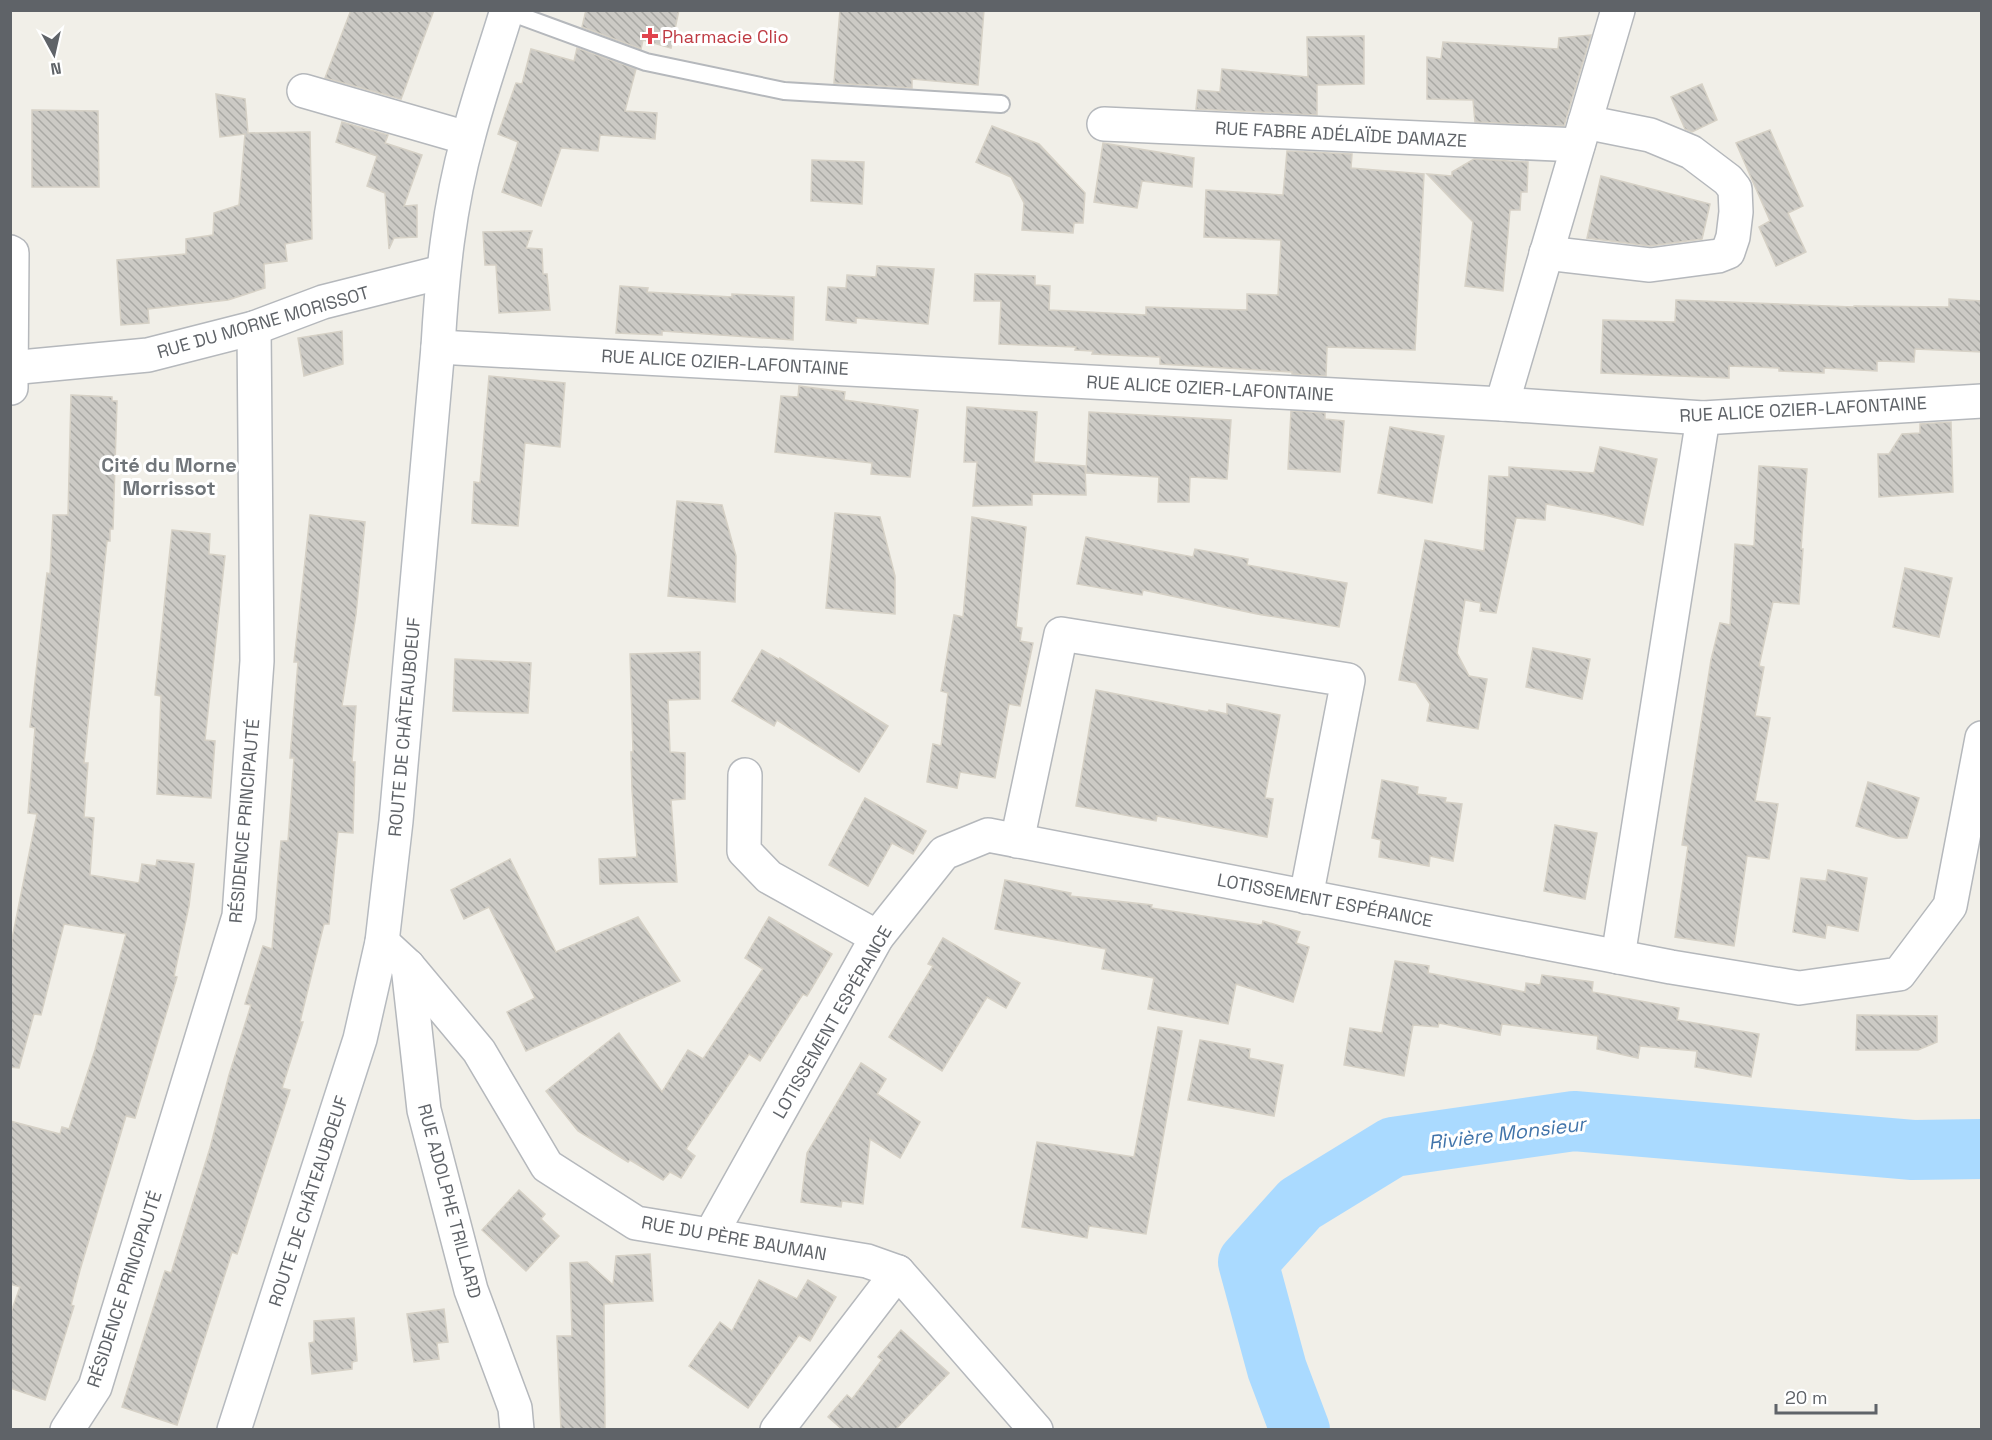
<svg xmlns="http://www.w3.org/2000/svg" width="1992" height="1440" font-family="'Space Grotesk',sans-serif">
	<style>
		.lines { fill: none; stroke-linecap: round; stroke-linejoin: round }
		.river { stroke: #aadaff; stroke-width: 60 }
		.building { fill: url(#building-back-hatch); stroke: #d6d1c6; stroke-width: 1.5 }
		.lane-casing { stroke: #b5b8bc; stroke-width: 20 }
		.street-casing { stroke: #b5b8bc; stroke-width: 36 }
		.secondary-casing { stroke: #b6babf; stroke-width: 36 }
		.lane { stroke: #fff; stroke-width: 16 }
		.street { stroke: #fff; stroke-width: 33 }
		.secondary { stroke: #fff; stroke-width: 33 }
		.health-dot { fill: #e0444e; stroke: #fff; stroke-width: 2 }
		.labels { text-anchor: middle; dominant-baseline: central; stroke-width: 6; stroke-linejoin: round; paint-order: stroke }
		.health-label { font-size: 18px; fill: #be3a42; stroke: #fff; text-anchor: start }
		.street-label { font-size: 18px; fill: #5f6368; stroke: #fff }
		.neighbourhood-label { font-size: 20px; font-weight: bold; fill: #70757a; stroke: #fff }
		.water-label { font-size: 20px; font-style: italic; fill: #4174aa; stroke: #fff }
	</style>
	<defs>
		<pattern id="building-back-hatch" width="6" height="6" patternUnits="userSpaceOnUse" patternTransform="scale(1.5)"><rect width="6" height="6" fill="#cccac5"/><path d="M-1 5l2 2M0 0l6 6M5-1l2 2" fill="none" stroke="#a9a8a4"/></pattern>
	</defs>
	<rect width="100%" height="100%" fill="#f1efe8"/>
	<g class="lines">
		<polyline class="river" points="1300,1430 1277,1369 1248,1262 1300,1204 1393,1147 1574,1121 1913,1150 1982,1149"/>
	</g>
	<g class="building">
		<polygon points="351,10 434,10 401,99 325,78"/>
		<polygon points="586,10 679,10 671,48 643,40 641,49 582,27"/>
		<polygon points="840,10 984,10 978,85 912,79 912,88 834,83"/>
		<polygon points="1591,35 1564,126 1475,122 1473,100 1427,99 1427,57 1441,59 1443,42 1558,49 1559,38"/>
		<polygon points="1364,36 1364,84 1317,85 1317,115 1196,109 1198,90 1220,92 1222,69 1308,77 1307,37"/>
		<polygon points="577,48 636,69 625,111 657,113 655,139 600,135 598,151 561,148 541,206 502,192 518,142 498,134 516,83 522,84 531,49 574,61"/>
		<polygon points="1702,84 1717,120 1692,132 1685,129 1671,97"/>
		<polygon points="216,94 245,99 248,133 310,132 312,239 285,244 287,261 264,264 265,288 228,300 148,309 149,323 121,325 117,260 186,254 186,239 213,235 214,213 239,205 245,134 220,137"/>
		<polygon points="32,110 98,111 99,187 32,187"/>
		<polygon points="342,122 388,135 385,143 422,155 404,206 417,205 417,237 394,238 389,249 385,193 367,186 377,156 336,142"/>
		<polygon points="992,126 1039,144 1085,193 1083,223 1074,223 1073,233 1022,230 1024,203 1011,177 976,162"/>
		<polygon points="1770,130 1803,206 1788,213 1806,252 1776,266 1759,227 1770,221 1736,143"/>
		<polygon points="1103,143 1194,158 1192,187 1142,181 1137,208 1094,202"/>
		<polygon points="1287,151 1352,154 1351,168 1424,174 1415,350 1327,347 1326,376 1292,374 1292,372 1160,364 1160,357 1092,354 1093,351 1075,350 1076,347 999,344 1001,301 974,301 975,274 1035,276 1035,285 1050,286 1049,310 1146,315 1146,307 1247,310 1247,294 1278,295 1281,240 1204,237 1206,190 1283,195"/>
		<polygon points="1474,159 1528,162 1527,192 1521,192 1520,210 1510,210 1503,291 1465,286 1473,222 1427,174 1452,176 1452,172"/>
		<polygon points="812,160 864,162 862,204 811,201"/>
		<polygon points="1601,176 1710,204 1702,239 1650,246 1587,238"/>
		<polygon points="532,231 526,248 542,249 543,274 547,274 550,310 499,313 496,265 485,265 483,232"/>
		<polygon points="877,266 934,269 928,324 856,318 856,323 826,320 828,287 846,288 847,275 876,277"/>
		<polygon points="620,286 648,288 647,292 732,297 732,294 794,297 793,340 662,331 662,335 616,333"/>
		<polygon points="1949,299 1982,301 1982,352 1915,349 1914,362 1877,361 1877,371 1824,368 1824,373 1779,371 1779,368 1729,366 1729,378 1601,373 1603,320 1675,322 1676,300 1853,307 1854,306 1949,307"/>
		<polygon points="342,331 343,364 304,376 298,338"/>
		<polygon points="489,376 565,383 560,447 525,443 518,526 472,523 474,482 480,483"/>
		<polygon points="799,386 845,392 844,400 918,410 910,477 871,474 872,463 775,452 781,396 798,397"/>
		<polygon points="71,395 112,397 112,401 117,401 113,529 110,529 110,541 107,541 84,763 88,763 84,817 94,818 90,875 139,883 142,864 156,866 157,860 194,864 189,906 174,976 177,977 135,1118 126,1116 80,1270 71,1305 74,1306 45,1400 10,1388 10,1315 20,1287 10,1284 10,1121 60,1134 62,1127 69,1129 95,1050 126,934 64,924 41,1015 34,1014 19,1068 10,1067 10,949 37,814 28,813 35,728 30,727 47,573 50,574 53,515 68,515"/>
		<polygon points="967,407 1037,412 1034,462 1085,466 1086,495 1032,494 1032,505 973,506 977,462 964,462"/>
		<polygon points="1291,411 1325,413 1325,419 1344,421 1340,472 1288,469"/>
		<polygon points="1089,412 1231,420 1227,479 1190,477 1189,502 1158,502 1159,477 1086,473"/>
		<polygon points="1951,422 1953,492 1879,497 1878,454 1889,454 1902,434 1920,433 1920,424"/>
		<polygon points="1390,427 1444,436 1432,503 1378,493"/>
		<polygon points="1600,447 1657,459 1643,525 1605,515 1546,504 1545,520 1516,518 1496,613 1480,611 1481,603 1465,600 1457,653 1469,676 1487,679 1478,729 1427,721 1430,704 1416,683 1399,680 1425,540 1484,551 1489,476 1509,477 1509,467 1594,473"/>
		<polygon points="1759,466 1807,469 1801,549 1803,549 1799,604 1773,602 1759,666 1764,667 1755,716 1770,718 1755,801 1778,804 1769,859 1747,856 1734,946 1675,937 1688,846 1682,845 1711,660 1720,623 1730,625 1735,544 1754,546"/>
		<polygon points="677,501 722,505 736,556 735,602 668,596"/>
		<polygon points="835,513 880,517 895,576 895,614 826,608"/>
		<polygon points="310,515 365,522 356,614 342,706 356,706 352,762 355,762 353,833 338,832 329,924 324,924 300,1022 303,1022 282,1088 290,1090 237,1254 232,1252 177,1425 122,1407 165,1271 171,1273 210,1148 229,1075 251,1005 245,1004 263,946 272,949 281,841 288,841 294,758 290,758 298,662 294,662"/>
		<polygon points="972,517 1026,527 1016,627 1022,628 1020,641 1033,643 1020,706 1009,704 995,778 960,772 957,788 927,782 933,744 941,746 948,693 941,691 954,615 963,617"/>
		<polygon points="172,530 210,534 209,554 225,556 205,740 215,741 211,798 157,794 161,696 155,695"/>
		<polygon points="1086,537 1193,557 1195,549 1248,559 1247,565 1347,583 1339,627 1257,614 1143,590 1142,595 1077,584"/>
		<polygon points="1905,568 1952,578 1939,637 1893,627"/>
		<polygon points="1533,648 1590,659 1582,699 1526,687"/>
		<polygon points="762,650 780,660 780,658 888,726 859,772 777,720 774,726 732,701"/>
		<polygon points="700,652 700,699 668,700 670,752 685,753 685,799 671,800 677,882 600,884 599,859 637,857 632,790 631,752 633,752 630,654"/>
		<polygon points="455,659 531,663 528,713 453,711"/>
		<polygon points="1096,690 1208,712 1209,710 1227,714 1227,704 1280,715 1265,798 1273,799 1267,837 1157,816 1156,821 1076,806"/>
		<polygon points="1382,780 1418,787 1417,794 1446,798 1445,802 1462,804 1453,861 1430,856 1429,866 1379,857 1381,840 1372,838"/>
		<polygon points="1868,782 1919,798 1907,838 1896,838 1856,826"/>
		<polygon points="865,798 926,831 913,854 892,843 868,886 829,865"/>
		<polygon points="1555,825 1597,833 1585,899 1544,891"/>
		<polygon points="510,859 556,952 638,917 680,981 526,1051 507,1012 535,998 489,907 464,919 451,890"/>
		<polygon points="1828,870 1867,878 1858,931 1827,925 1825,938 1793,932 1801,878 1826,881"/>
		<polygon points="1005,880 1071,893 1070,896 1152,905 1151,908 1262,925 1263,921 1300,932 1296,943 1309,947 1293,1002 1236,984 1228,1024 1148,1009 1154,978 1102,969 1106,949 995,929"/>
		<polygon points="769,917 832,954 807,996 803,994 760,1061 749,1054 686,1149 695,1156 681,1178 670,1172 663,1180 630,1160 628,1162 578,1131 546,1091 619,1033 662,1092 688,1050 703,1059 763,969 745,958"/>
		<polygon points="943,938 1020,983 1006,1008 987,997 942,1071 889,1037 933,966 928,964"/>
		<polygon points="1395,961 1429,966 1428,973 1525,992 1526,983 1540,985 1542,975 1593,982 1592,992 1679,1008 1677,1020 1759,1034 1751,1077 1695,1067 1697,1051 1640,1046 1638,1058 1597,1049 1598,1036 1502,1024 1500,1035 1439,1023 1438,1027 1413,1025 1404,1076 1344,1065 1350,1028 1382,1033"/>
		<polygon points="1857,1015 1937,1016 1937,1042 1918,1050 1856,1050"/>
		<polygon points="1158,1027 1182,1031 1146,1234 1089,1226 1087,1238 1022,1227 1037,1142 1134,1157"/>
		<polygon points="1200,1040 1250,1049 1249,1058 1283,1065 1274,1116 1188,1100"/>
		<polygon points="861,1063 886,1079 877,1094 920,1122 900,1158 870,1139 863,1204 842,1201 841,1207 801,1202 807,1153"/>
		<polygon points="519,1190 545,1214 541,1219 559,1236 526,1271 482,1230"/>
		<polygon points="650,1254 653,1301 604,1304 605,1430 561,1430 557,1336 572,1336 570,1263 587,1262 613,1285 616,1256"/>
		<polygon points="759,1280 797,1299 808,1280 836,1297 810,1341 799,1335 748,1408 689,1366 720,1322 732,1331"/>
		<polygon points="444,1309 448,1342 437,1343 439,1359 414,1362 407,1314"/>
		<polygon points="354,1318 357,1361 352,1362 352,1369 312,1374 309,1343 314,1342 314,1321"/>
		<polygon points="901,1330 949,1373 895,1430 843,1430 828,1417 847,1395 852,1399 882,1360 878,1357"/>
	</g>
	<g class="lines">
		<defs>
			<polyline id="lane" points="507,11 646,62 784,91 1001,104"/>
			<g id="street">
				<polyline points="304,91 467,138"/>
				<polyline points="1104,124 1578,145"/>
				<polyline points="10,252 12,253 11,388"/>
				<polyline points="1546,253 1650,265 1718,256 1728,252 1733,237 1736,212 1735,189 1728,180 1691,152 1650,135 1585,122"/>
				<polyline points="438,347 1502,404 1703,418 1982,401"/>
				<polyline points="10,368 148,355 254,328 323,302 442,272"/>
				<polyline points="1502,404 1618,10"/>
				<polyline points="745,775 744,851 769,877 877,937"/>
				<polyline points="1017,841 1061,634 1348,680 1306,897"/>
				<polyline points="382,942 408,966 479,1051 547,1166 636,1223 867,1261 898,1272 1036,1430"/>
				<polyline points="1618,957 1703,418"/>
				<polyline points="408,966 424,1110 471,1290 515,1408 517,1430"/>
				<polyline points="711,1234 877,937 944,853 988,835 1671,967 1799,988 1899,974 1950,906 1982,738"/>
				<polyline points="67,1430 95,1387 239,916 257,661 254,328"/>
				<polyline points="777,1430 898,1272"/>
			</g>
			<path id="secondary" d="M234 1430 360 1039 382 942 396 821 438 347C442 276 449 206 468 138 479 95 494 53 507 10"/>
		</defs>
		<use href="#lane" class="lane-casing"/>
		<use href="#street" class="street-casing"/>
		<use href="#secondary" class="secondary-casing"/>
		<use href="#lane" class="lane"/>
		<use href="#street" class="street"/>
		<use href="#secondary" class="secondary"/>
	</g>
	<path class="health-dot" d="M647 27h6v6h6v6h-6v6h-6v-6h-6v-6h6z"/>
	<g class="labels">
		<g class="health-label">
			<text x="662" y="36">Pharmacie Clio</text>
		</g>
		<g class="street-label">
			<text transform="translate(1341 134) rotate(3)">RUE FABRE ADÉLAÏDE DAMAZE</text>
			<text transform="translate(263 322) rotate(-16)">RUE DU MORNE MORISSOT</text>
			<text transform="translate(725 362) rotate(3)">RUE ALICE OZIER-LAFONTAINE</text>
			<text transform="translate(1210 388) rotate(3)">RUE ALICE OZIER-LAFONTAINE</text>
			<text transform="translate(1803 409) rotate(-3)">RUE ALICE OZIER-LAFONTAINE</text>
			<text transform="translate(404 727) rotate(-85)">ROUTE DE CHÂTEAUBOEUF</text>
			<text transform="translate(244 821) rotate(-85)">RÉSIDENCE PRINCIPAUTÉ</text>
			<text transform="translate(1325 900) rotate(11)">LOTISSEMENT ESPÉRANCE</text>
			<text transform="translate(832 1022) rotate(-60)">LOTISSEMENT ESPÉRANCE</text>
			<text transform="translate(308 1201) rotate(-72)">ROUTE DE CHÂTEAUBOEUF</text>
			<text transform="translate(450 1201) rotate(75)">RUE ADOLPHE TRILLARD</text>
			<text transform="translate(734 1238) rotate(10)">RUE DU PÈRE BAUMAN</text>
			<text transform="translate(124 1289) rotate(-72)">RÉSIDENCE PRINCIPAUTÉ</text>
		</g>
		<g class="neighbourhood-label">
			<text x="169" y="465">Cité du Morne<tspan x="169" dy="23">Morrissot</tspan></text>
		</g>
		<g class="water-label">
			<text transform="translate(1507 1133) rotate(-7)">Rivière Monsieur</text>
		</g>
	</g>
	<rect width="1992" height="1440" fill="none" stroke="#5f6368" stroke-width="24"/>
	<g transform="translate(54 54) rotate(172)" stroke="#ffffff" stroke-width="4.5" paint-order="stroke">
	<path d="M0-4.5L10 22L0 15L-10 22Z" fill="#5f6368"/>
	<text y="-9" font-size="16" font-weight="bold" text-anchor="middle" fill="#5f6368">N</text>
	</g>
	<path d="M1776 1404v9h100v-9" fill="none" stroke="#5f6368" stroke-width="3"/>
	<text x="1785" y="1404" font-size="18" fill="#5f6368" stroke="#ffffff" stroke-width="4.5" paint-order="stroke">20 m</text>
</svg>
